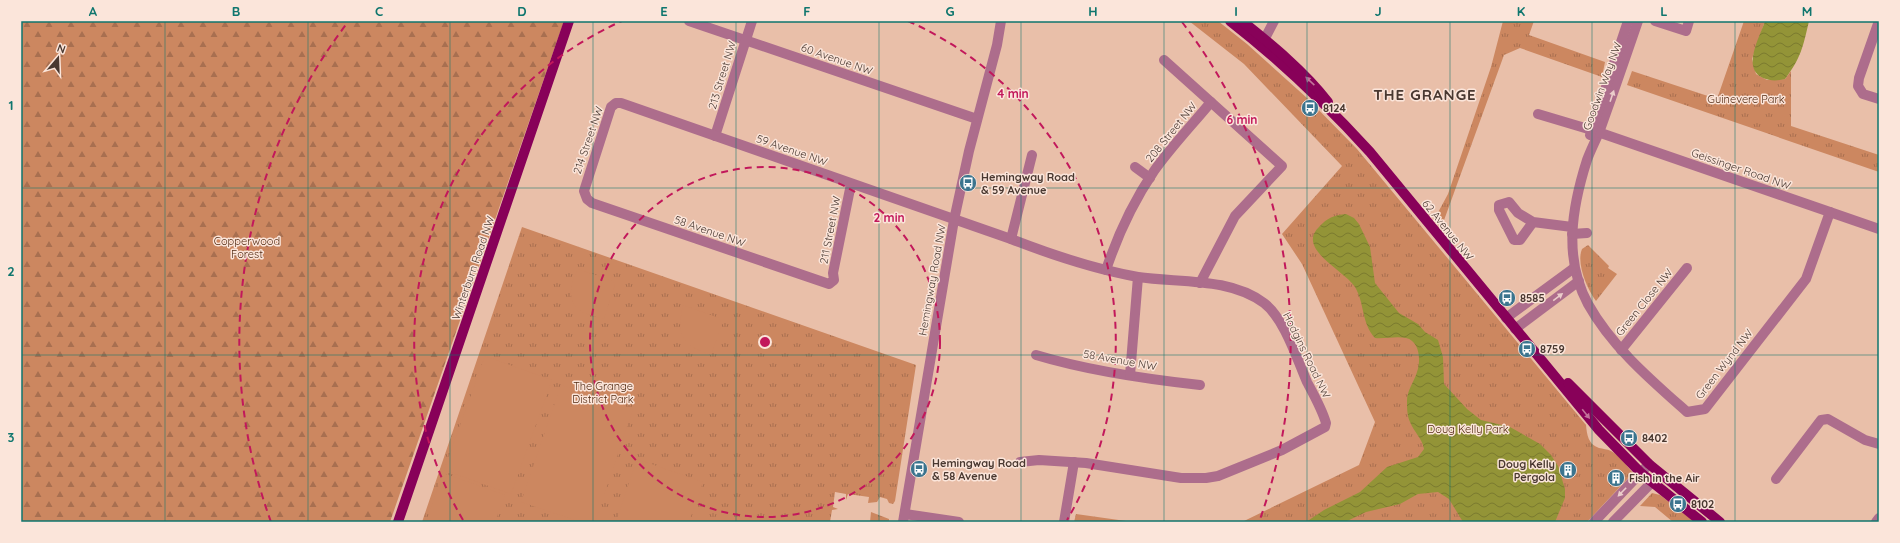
<svg xmlns="http://www.w3.org/2000/svg" width="1900" height="543" font-family="Quicksand,sans-serif">
	<style>
		.grass { fill: url(#grass-tufts) }
		.forest { fill: url(#forest-firs) }
		.pitch { fill: #cc8760 }
		.water { fill: url(#water-waves) }
		.lines { fill: none; stroke-linecap: round; stroke-linejoin: round }
		.minor { stroke: #ad6d8c; stroke-width: 10 }
		.major { stroke: #880159; stroke-width: 10 }
		.oneway { fill: #c2739a }
		.oneway2 { fill: #ebcdca }
		.grid { fill: none; stroke: #0f766e; stroke-width: 1; stroke-opacity: 0.55 }
		.ring { fill: none; stroke: #c2185b; stroke-width: 2; stroke-dasharray: 7 5 }
		.labels { text-anchor: middle; dominant-baseline: central; stroke-width: 3; stroke-linejoin: round; paint-order: stroke }
		.street-label { font-size: 11px; fill: #493830; stroke: #fbe5da }
		.park-label { font-size: 11px; fill: #522a12; stroke: #fbe5da }
		.poi-label { font-size: 11px; font-weight: bold; fill: #493830; stroke: #fbe5da; text-anchor: start }
		.district-label { font-size: 15px; font-weight: bold; letter-spacing: 1px; fill: #493830; stroke: #fbe5da }
		.centre { fill: #c2185b; stroke: #fbe5da; stroke-width: 2 }
		.ring-label { font-size: 12px; text-anchor: middle; font-weight: bold; fill: #c2185b; stroke: #fbe5da; stroke-width: 3; stroke-linejoin: round; paint-order: stroke }
		.neatline { fill: none; stroke: #0f766e; stroke-width: 1.5 }
		.grid-label { font-size: 13px; text-anchor: middle; font-weight: bold; fill: #0f766e }
	</style>
	<defs>
		<pattern id="grass-tufts" width="24" height="20" patternUnits="userSpaceOnUse"><rect width="24" height="20" fill="#cc8760"/><path d="M3 7l-1-3M5 7V3M7 7l1-3M15 17l-1-3M17 17v-4M19 17l1-3" fill="none" stroke="#a86f50"/></pattern>
		<pattern id="forest-firs" width="22" height="20" patternUnits="userSpaceOnUse"><rect width="22" height="20" fill="#cc8760"/><path d="M5 1l3.5 6h-7zM16 11l3.5 6h-7z" fill="#a86f50"/></pattern>
		<pattern id="water-waves" width="16" height="10" patternUnits="userSpaceOnUse"><rect width="16" height="10" fill="#939437"/><path d="M0 5q4-4 8 0t8 0" fill="none" stroke="#7a7a2f"/></pattern>
	</defs>
	<rect width="100%" height="100%" fill="#e9bfa9"/>
	<g class="grass">
		<path d="M1189 21H1218L1247 44 1307 98 1357 149 1586 425C1587 435 1588 444 1599 448 1603 449 1607 449 1611 451 1620 456 1626 465 1633 473L1587 522H1242L1359 465 1375 422 1302 264 1282 234 1342 166 1244 64Z"/>
		<polygon points="1503,21 1534,21 1529,35 1605,62 1602,77 1520,48 1504,55 1443,223 1435,218 1448,194 1491,67"/>
		<polygon points="1744,21 1765,21 1752,59 1756,74 1767,80 1785,79 1791,71 1791,126 1879,155 1879,172 1627,85 1632,71 1717,99"/>
		<polygon points="522,227 916,365 895,501 893,504 889,503 887,499 880,497 877,502 868,503 869,497 848,494 846,500 846,494 835,492 833,507 838,509 832,510 830,522 422,522"/>
		<path d="M1588 245 1609 266 1608 268 1617 274 1596 301C1587 289 1576 263 1582 249Z"/>
		<polygon points="1652,493 1660,495 1695,522 1673,522 1655,507 1640,506"/>
		<polygon points="871,512 889,519 889,522 870,522"/>
		<polygon points="1076,514 1133,522 1074,522"/>
	</g>
	<polygon class="forest" points="21,21 564,21 390,522 21,522"/>
	<g class="pitch">
		<path d="M578 269 613 281 615 285 604 319C597 317 588 315 582 312 565 302 571 282 578 269Z"/>
		<path d="M683 305 719 318 722 324 711 355C682 345 676 336 683 305Z"/>
		<polygon points="485,356 552,380 511,494 444,470"/>
		<polygon points="561,385 633,409 595,522 580,522 521,502"/>
		<polygon points="637,459 703,482 689,522 616,522"/>
		<polygon points="443,473 505,495 495,522 426,522"/>
	</g>
	<g class="water">
		<path d="M1765 21H1809C1803 47 1801 58 1785 79 1777 81 1770 81 1763 78 1741 68 1760 37 1765 21Z"/>
		<path d="M1346 214 1354 218 1359 224 1370 247 1375 283 1399 313 1418 324 1425 332 1438 340 1443 357 1444 384 1467 409 1481 420 1510 427 1540 444 1551 455 1558 466 1565 489V498L1555 522H1463L1449 499 1438 492 1418 494 1400 504 1366 512 1345 522H1306L1324 510 1360 492 1387 467 1418 457 1424 449C1422 438 1414 432 1410 422 1407 416 1407 407 1407 401 1407 390 1414 382 1417 372 1421 361 1420 341 1406 338 1396 336 1385 339 1375 338 1361 323 1365 304 1355 287 1344 270 1296 249 1319 227 1327 218 1334 215 1346 214Z"/>
	</g>
	<g class="lines">
		<g class="minor">
			<polyline points="689,21 977,119"/>
			<path d="M1638 21C1626 56 1614 91 1601 127 1597 138 1591 149 1587 160 1572 207 1563 258 1588 304 1612 347 1651 380 1687 412L1705 409 1806 279 1830 212"/>
			<polyline points="1655,21 1686,31 1689,21"/>
			<polyline points="1879,21 1859,78 1858,86 1863,94 1879,99"/>
			<polyline points="1261,46 1274,21"/>
			<polyline points="1164,60 1282,166 1235,216 1200,283"/>
			<polyline points="1538,114 1595,131 1879,229"/>
			<polyline points="1590,135 1628,21"/>
			<polyline points="715,136 752,21"/>
			<polyline points="1135,167 1150,178"/>
			<path d="M851 184 833 273 834 280 829 284 592 203 587 199 584 191 611 107 616 103H621L1011 239C1052 255 1094 269 1138 277 1179 283 1229 277 1264 303 1284 318 1297 359 1307 382 1314 395 1322 409 1326 423L1325 427 1282 450 1218 476 1206 478H1181L1086 463 1039 460 1020 462"/>
			<polyline points="1533,222 1518,213 1509,202 1499,205 1499,210 1514,240 1520,240 1533,222 1572,227"/>
			<polyline points="1572,234 1587,233"/>
			<polyline points="1011,239 1032,155"/>
			<path d="M1106 270C1118 234 1133 202 1154 171 1171 147 1192 125 1211 102"/>
			<polyline points="1506,318 1574,268"/>
			<polyline points="1515,329 1579,281"/>
			<polyline points="1621,350 1687,268"/>
			<path d="M1036 355C1089 371 1145 379 1200 385"/>
			<polyline points="1130,375 1138,277"/>
			<polyline points="1776,479 1821,420 1828,419 1865,440 1879,444"/>
			<polyline points="905,514 959,522"/>
			<polyline points="903,522 954,220 969,151 997,45 1001,21"/>
			<polyline points="1064,522 1074,462"/>
			<polyline points="1594,522 1649,464"/>
			<polyline points="1613,522 1660,474"/>
			<polyline points="1876,522 1879,518"/>
		</g>
		<g class="major">
			<path d="M1230 21C1280 60 1327 105 1370 152L1599 430 1641 473 1702 522"/>
			<path d="M1242 21C1272 45 1304 71 1328 102"/>
			<polyline points="1568,383 1649,464 1720,522"/>
			<polyline points="398,522 569,21"/>
		</g>
	</g>
	<defs><path id="oneway-solid" d="M-6-.8H1V-3.2L6.5 0L1 3.2V.8H-6Z"/></defs>
	<g class="oneway">
		<use href="#oneway-solid" transform="translate(1310 81) rotate(-137)"/>
		<use href="#oneway-solid" transform="translate(1586 414) rotate(51)"/>
	</g>
	<g class="oneway2">
		<use href="#oneway-solid" transform="translate(1612 96) rotate(-71)"/>
		<use href="#oneway-solid" transform="translate(1558 297) rotate(-37)"/>
		<use href="#oneway-solid" transform="translate(1622 492) rotate(134)"/>
	</g>
	<path class="grid" d="M165 21V522M308 21V522M450 21V522M593 21V522M736 21V522M879 21V522M1021 21V522M1164 21V522M1307 21V522M1450 21V522M1592 21V522M1735 21V522M21 188H1879M21 355H1879"/>
	<g class="ring">
		<circle cx="765" cy="342" r="175"/>
		<path d="M463 520A351 351 0 0 1 622 21M908 21A351 351 0 0 1 1067 520"/>
		<path d="M271 522A526 526 0 0 1 348 22M1182 22A526 526 0 0 1 1259 522"/>
	</g>
	<defs>
		<symbol id="bus-disc" viewBox="-11 -11 22 22"><circle r="9.5" fill="#3b748e" stroke="#fbe5da"/><path d="M-5-6H5V4H4V6H2V4H-2V6H-4V4H-5ZM-3.5-4V0h7V-4ZM-3.5 1.2v1.5H-2V1.2ZM2 1.2v1.5H3.5V1.2Z" fill="#fff"/></symbol>
		<symbol id="building-disc" viewBox="-11 -11 22 22"><circle r="9.5" fill="#3b748e" stroke="#fbe5da"/><path d="M-4-6H4V6H1V3H-1V6H-4ZM-2.5-4.3h1.7v1.8h-1.7ZM.8-4.3h1.7v1.8H.8ZM-2.5-1h1.7V.8h-1.7ZM.8-1h1.7V.8H.8Z" fill="#fff"/></symbol>
	</defs>
	<g fill-rule="evenodd">
		<use href="#bus-disc" x="1300" y="98" width="20" height="20"/>
		<use href="#bus-disc" x="958" y="173" width="20" height="20"/>
		<use href="#bus-disc" x="1497" y="288" width="20" height="20"/>
		<use href="#bus-disc" x="1517" y="339" width="20" height="20"/>
		<use href="#bus-disc" x="1619" y="428" width="20" height="20"/>
		<use href="#bus-disc" x="909" y="459" width="20" height="20"/>
		<use href="#building-disc" x="1558" y="460" width="20" height="20"/>
		<use href="#building-disc" x="1606" y="468" width="20" height="20"/>
		<use href="#bus-disc" x="1668" y="494" width="20" height="20"/>
	</g>
	<g class="labels">
		<g class="street-label">
			<text transform="translate(837 59) rotate(19)">60 Avenue NW</text>
			<text transform="translate(722 75) rotate(-73)">213 Street NW</text>
			<text transform="translate(1602 86) rotate(-70)">Goodwin Way NW</text>
			<text transform="translate(1171 132) rotate(-51)">208 Street NW</text>
			<text transform="translate(588 140) rotate(-71)">214 Street NW</text>
			<text transform="translate(792 150) rotate(19)">59 Avenue NW</text>
			<text transform="translate(1741 169) rotate(19)">Geissinger Road NW</text>
			<text transform="translate(830 230) rotate(-79)">211 Street NW</text>
			<text transform="translate(1448 230) rotate(51)">62 Avenue NW</text>
			<text transform="translate(710 231) rotate(19)">58 Avenue NW</text>
			<text transform="translate(473 268) rotate(-71)">Winterburn Road NW</text>
			<text transform="translate(932 280) rotate(-80)">Hemingway Road NW</text>
			<text transform="translate(1644 302) rotate(-51)">Green Close NW</text>
			<text transform="translate(1307 355) rotate(64)">Hodgins Road NW</text>
			<text transform="translate(1120 360) rotate(10)">58 Avenue NW</text>
			<text transform="translate(1724 364) rotate(-52)">Green Wynd NW</text>
		</g>
		<g class="park-label">
			<text x="1746" y="99">Guinevere Park</text>
			<text x="247" y="241">Copperwood<tspan x="247" dy="13">Forest</tspan></text>
			<text x="603" y="386">The Grange<tspan x="603" dy="13">District Park</tspan></text>
			<text x="1468" y="429">Doug Kelly Park</text>
		</g>
		<g class="poi-label">
			<text x="1323" y="108">8124</text>
			<text x="981" y="177">Hemingway Road<tspan x="981" dy="13">&amp; 59 Avenue</tspan></text>
			<text x="1520" y="298">8585</text>
			<text x="1540" y="349">8759</text>
			<text x="1642" y="438">8402</text>
			<text x="932" y="463">Hemingway Road<tspan x="932" dy="13">&amp; 58 Avenue</tspan></text>
			<text x="1555" y="464" text-anchor="end">Doug Kelly<tspan x="1555" dy="13">Pergola</tspan></text>
			<text x="1629" y="478">Fish in the Air</text>
			<text x="1691" y="504">8102</text>
		</g>
		<g class="district-label">
			<text x="1425" y="94">THE GRANGE</text>
		</g>
	</g>
	<circle cx="765" cy="342" r="6" class="centre"/>
	<g class="ring-label">
		<text x="1013" y="98">4 min</text>
		<text x="1242" y="124">6 min</text>
		<text x="889" y="222">2 min</text>
	</g>
	<rect width="1900" height="543" fill="none" stroke="#fbe5da" stroke-width="44"/>
	<g transform="translate(58 58) rotate(19)" stroke="#fbe5da" stroke-width="3" paint-order="stroke">
	<path d="M0-3L7 15L0 10L-7 15Z" fill="#493830"/>
	<text y="-6" font-size="11" font-weight="bold" text-anchor="middle" fill="#493830">N</text>
	</g>
	<rect x="22" y="22" width="1856" height="499" class="neatline"/>
	<g class="grid-label">
		<text x="93" y="16">A</text>
		<text x="236" y="16">B</text>
		<text x="379" y="16">C</text>
		<text x="522" y="16">D</text>
		<text x="664" y="16">E</text>
		<text x="807" y="16">F</text>
		<text x="950" y="16">G</text>
		<text x="1093" y="16">H</text>
		<text x="1236" y="16">I</text>
		<text x="1378" y="16">J</text>
		<text x="1521" y="16">K</text>
		<text x="1664" y="16">L</text>
		<text x="1807" y="16">M</text>
		<text x="11" y="110">1</text>
		<text x="11" y="276">2</text>
		<text x="11" y="442">3</text>
	</g>
</svg>
